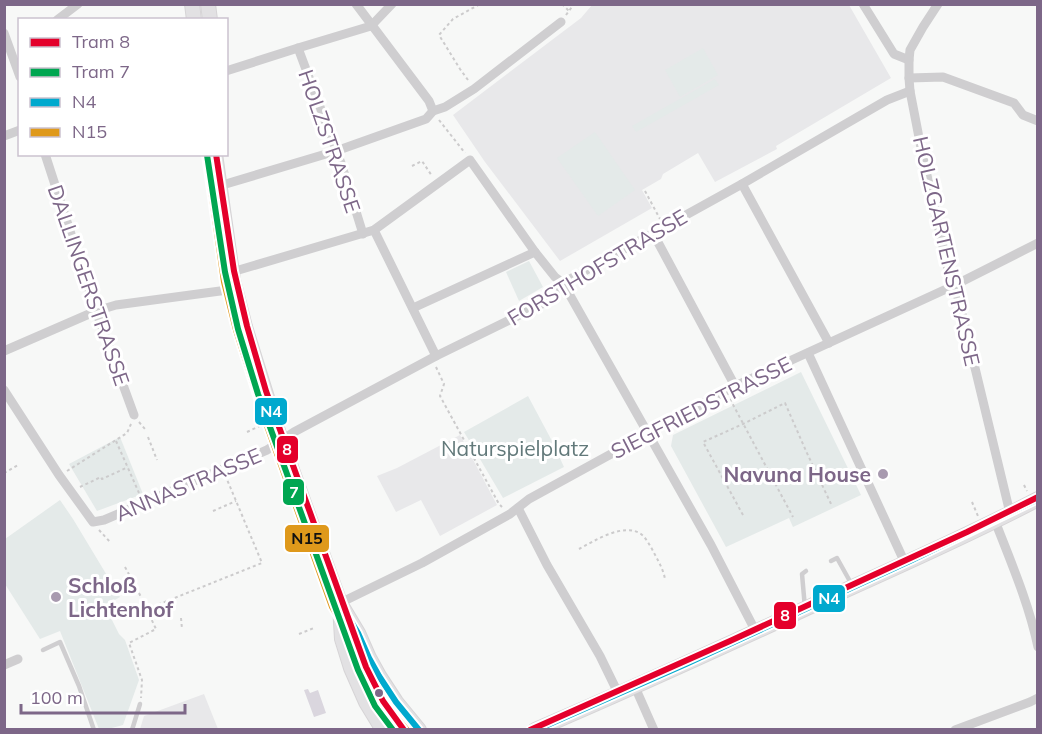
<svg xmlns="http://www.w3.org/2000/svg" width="1042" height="734" font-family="Mulish,sans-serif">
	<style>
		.built { fill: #e8e8ea }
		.green { fill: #e4eae9 }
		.water { fill: #dad6de }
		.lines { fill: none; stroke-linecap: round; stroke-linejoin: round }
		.secondary-casing { stroke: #d6d4d6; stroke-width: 16 }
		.path { stroke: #cccbcc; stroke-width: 2; stroke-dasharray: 3 3; stroke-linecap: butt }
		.lane { stroke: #cfced0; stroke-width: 4.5 }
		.street { stroke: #cfced0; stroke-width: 9 }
		.secondary { stroke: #e2e1e3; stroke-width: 14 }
		.bus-1-casing { stroke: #fff; stroke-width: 10 }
		.bus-2-casing { stroke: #fff; stroke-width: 10 }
		.bus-1 { stroke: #00a9ce; stroke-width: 6 }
		.bus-2 { stroke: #df991b; stroke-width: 6 }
		.tram-1-casing { stroke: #fff; stroke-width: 10 }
		.tram-2-casing { stroke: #fff; stroke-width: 10 }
		.tram-1 { stroke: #e4002b; stroke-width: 6 }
		.tram-2 { stroke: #00a651; stroke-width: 6 }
		.poi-dot { fill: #a89aaf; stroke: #fff; stroke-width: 2 }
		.bus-dot { fill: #7d6788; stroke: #fff; stroke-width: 2 }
		.labels { text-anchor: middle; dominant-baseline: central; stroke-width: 6; stroke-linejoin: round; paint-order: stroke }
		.street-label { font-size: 21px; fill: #7d6788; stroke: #fff }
		.park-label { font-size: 21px; fill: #62797a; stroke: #fff }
		.poi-label { font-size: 21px; font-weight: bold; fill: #7d6788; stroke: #fff; text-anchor: end }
		.line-badge { stroke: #fff; stroke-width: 2 }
		.badge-label { font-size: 16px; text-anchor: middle; font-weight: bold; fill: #fff }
		.pale-badge-label { font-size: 16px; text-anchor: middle; font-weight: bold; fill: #111 }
	</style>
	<rect width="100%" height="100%" fill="#f7f8f7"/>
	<g class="built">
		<polygon points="592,5 849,5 891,78 776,146 777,149 715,182 698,153 663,174 661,179 642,190 652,208 560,261 485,162 453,115 581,18"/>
		<polygon points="460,435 497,505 440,536 421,500 396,512 377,476 397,468"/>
		<polygon points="204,694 218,729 140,729 144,716"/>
	</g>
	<g class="green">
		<polygon points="703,48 718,75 680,97 665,70"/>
		<polygon points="715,79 719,85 636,132 632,126"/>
		<polygon points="595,132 635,190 598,216 557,158"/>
		<polygon points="529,261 543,287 519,301 506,272"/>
		<polygon points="801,372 861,495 793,527 789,518 726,547 671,446 673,435"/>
		<polygon points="528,396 552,441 564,467 503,498 464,432"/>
		<polygon points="120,437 143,494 97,511 69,464"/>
		<polygon points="60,500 73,519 120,597 113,601 117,607 108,612 119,634 125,640 139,680 123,725 108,729 99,729 60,631 40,639 5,584 5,539"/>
	</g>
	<polygon class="water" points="308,689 310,693 318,690 326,713 314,717 304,690"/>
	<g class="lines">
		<defs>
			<g id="secondary">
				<polyline points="192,4 194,20"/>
				<polyline points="208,4 210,20"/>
				<polyline points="215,154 233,280 245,327 274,420 340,603 358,633 369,658 379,676 396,702 419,730"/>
				<polyline points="340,605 342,639 351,668 366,702 383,730"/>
				<path d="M535 730C636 687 736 641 835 595 903 564 972 534 1038 499"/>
			</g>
		</defs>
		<use href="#secondary" class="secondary-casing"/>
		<g class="path">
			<polyline points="562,4 569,11"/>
			<polyline points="566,15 574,4"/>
			<polyline points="468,80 460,69 439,35 453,19 480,4"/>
			<polyline points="439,120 465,153"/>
			<polyline points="412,166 422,161 432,176"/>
			<polyline points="645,191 660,219"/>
			<polyline points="436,367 444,384 440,396 499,504 502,507"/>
			<polyline points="730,399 793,517"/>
			<polyline points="139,422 145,429"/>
			<polyline points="247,432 262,425"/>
			<polyline points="148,437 157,460"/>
			<polyline points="116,441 139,493"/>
			<polyline points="67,471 127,433 131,424"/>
			<polyline points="4,473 18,465"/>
			<polyline points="1024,485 1027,491"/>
			<polyline points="80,487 101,477 102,479 128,467"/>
			<polyline points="972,502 978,516"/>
			<polyline points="213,511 236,501"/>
			<polyline points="743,515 703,442 743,424 785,403 806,451 832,506"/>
			<polyline points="99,530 111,543"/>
			<path d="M579 549C594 541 624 522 641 534 646 538 649 544 652 549 657 559 663 568 665 579"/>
			<polyline points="125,567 132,580"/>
			<polyline points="139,593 156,629 129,643 142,680 141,698"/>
			<polyline points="147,609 262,563 226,477"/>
			<polyline points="181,618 182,629"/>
			<polyline points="299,634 314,628"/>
		</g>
		<g class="lane">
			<polyline points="831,561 837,558 852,585"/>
			<polyline points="805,608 802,574 806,571"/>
			<polyline points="43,650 60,642 79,686 94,730"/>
			<polyline points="132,730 140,704"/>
		</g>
		<g class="street">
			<polyline points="356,4 429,101 433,111"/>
			<polyline points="863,4 894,54 909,60"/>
			<polyline points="938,4 923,27 910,50 909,60 909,78 910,91 922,153 948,269 955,285 1010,513"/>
			<polyline points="57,20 78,4"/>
			<polyline points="4,33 20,77"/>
			<polyline points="298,48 341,163 363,234"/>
			<polyline points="226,71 298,48 371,26 392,4"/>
			<polyline points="909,78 943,77 1014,103 1023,115 1038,121"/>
			<polyline points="4,136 20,130"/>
			<polyline points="45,154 96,311 134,415"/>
			<polyline points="742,184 829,343"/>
			<polyline points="219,186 336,151 426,119 433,111 445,107 474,89 561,22"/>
			<polyline points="374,230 436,356"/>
			<polyline points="653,233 735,386"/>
			<polyline points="232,272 374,230 470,160 535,252 555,277 563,283 711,545 756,632"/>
			<polyline points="413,308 535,252"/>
			<polyline points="4,351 96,311 116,305 235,289"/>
			<polyline points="808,353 905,563"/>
			<polyline points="4,390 59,475 93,522 104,520 267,450 294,432 436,356 544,303 563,283 742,184 887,100 910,91"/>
			<polyline points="518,508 547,565 600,656 619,695"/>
			<path d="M995 521C1011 562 1029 604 1038 647"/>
			<polyline points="340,603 422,563 510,514 529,499 735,386 955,285 1038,243"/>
			<polyline points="4,665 18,659"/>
			<polyline points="635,687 654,730"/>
			<polyline points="955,730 1030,702 1038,698"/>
		</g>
		<use href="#secondary" class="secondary"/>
		<defs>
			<g id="bus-1">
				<polyline points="215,154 233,280 245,327 274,420 340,603 358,633 369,658 379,676 396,702 419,730"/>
				<polyline points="536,730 686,664 912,560 1038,499"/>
			</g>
			<polyline id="bus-2" points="206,155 224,282 236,330 266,423 332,607 350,637 361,662 371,681 388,707 407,730"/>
		</defs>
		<use href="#bus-1" class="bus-1-casing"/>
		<use href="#bus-2" class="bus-2-casing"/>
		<use href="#bus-1" class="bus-1"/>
		<use href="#bus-2" class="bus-2"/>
		<defs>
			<g id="tram-1">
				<polyline points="216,154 234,271 247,326 266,391 366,667 383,701 404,730"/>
				<polyline points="530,730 730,641 967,532 1038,497"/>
			</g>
			<polyline id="tram-2" points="207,155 225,272 238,329 258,394 358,670 375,706 393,730"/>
		</defs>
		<use href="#tram-1" class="tram-1-casing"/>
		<use href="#tram-2" class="tram-2-casing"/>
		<use href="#tram-1" class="tram-1"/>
		<use href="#tram-2" class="tram-2"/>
	</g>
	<g class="poi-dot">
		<circle cx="883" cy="474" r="6"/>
		<circle cx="56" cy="597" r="6"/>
	</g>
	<circle class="bus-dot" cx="379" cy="693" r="5"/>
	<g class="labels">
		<g class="street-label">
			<text transform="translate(330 141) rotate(71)">HOLZSTRASSE</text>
			<text transform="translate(947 251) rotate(77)">HOLZGARTENSTRASSE</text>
			<text transform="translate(597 267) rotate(-31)">FORSTHOFSTRASSE</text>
			<text transform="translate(89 285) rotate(71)">DALLINGERSTRASSE</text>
			<text transform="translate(701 407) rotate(-27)">SIEGFRIEDSTRASSE</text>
			<text transform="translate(188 484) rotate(-23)">ANNASTRASSE</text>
		</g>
		<g class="park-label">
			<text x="515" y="448">Naturspielplatz</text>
		</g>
		<g class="poi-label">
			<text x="871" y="474">Navuna House</text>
			<text x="68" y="585" text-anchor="start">Schloß<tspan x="68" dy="24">Lichtenhof</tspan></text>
		</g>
	</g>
	<g class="line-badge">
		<rect x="254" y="397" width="34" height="29" rx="6" fill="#00a9ce"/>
		<rect x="276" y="435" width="23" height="29" rx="6" fill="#e4002b"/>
		<rect x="282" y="478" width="23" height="28" rx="6" fill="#00a651"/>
		<rect x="284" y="524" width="46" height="29" rx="6" fill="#df991b"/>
		<rect x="812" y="584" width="34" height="29" rx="6" fill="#00a9ce"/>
		<rect x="773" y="601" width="24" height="29" rx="6" fill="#e4002b"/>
	</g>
	<g class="badge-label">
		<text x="271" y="417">N4</text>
		<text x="287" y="455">8</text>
		<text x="294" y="498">7</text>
		<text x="829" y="604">N4</text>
		<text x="785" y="621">8</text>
	</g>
	<g class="pale-badge-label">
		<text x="307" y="544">N15</text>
	</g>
	<rect width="1042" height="734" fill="none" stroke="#7d6788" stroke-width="12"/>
	<rect x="18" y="18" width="210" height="138" fill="#ffffff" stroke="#cbc2cf" stroke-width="1.5"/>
	<rect x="30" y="38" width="30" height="9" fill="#e4002b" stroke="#cbc2cf" stroke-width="1.5"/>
	<text x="72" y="48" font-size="18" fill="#7d6788">Tram 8</text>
	<rect x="30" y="68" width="30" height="9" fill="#00a651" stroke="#cbc2cf" stroke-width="1.5"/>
	<text x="72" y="78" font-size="18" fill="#7d6788">Tram 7</text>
	<rect x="30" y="98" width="30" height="9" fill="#00a9ce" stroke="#cbc2cf" stroke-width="1.5"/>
	<text x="72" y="108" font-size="18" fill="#7d6788">N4</text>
	<rect x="30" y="128" width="30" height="9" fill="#df991b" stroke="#cbc2cf" stroke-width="1.5"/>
	<text x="72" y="138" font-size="18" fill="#7d6788">N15</text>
	<path d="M21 704v9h164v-9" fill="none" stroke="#7d6788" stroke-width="3"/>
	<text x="30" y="704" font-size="18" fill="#7d6788" stroke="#ffffff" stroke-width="4.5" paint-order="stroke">100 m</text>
</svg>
